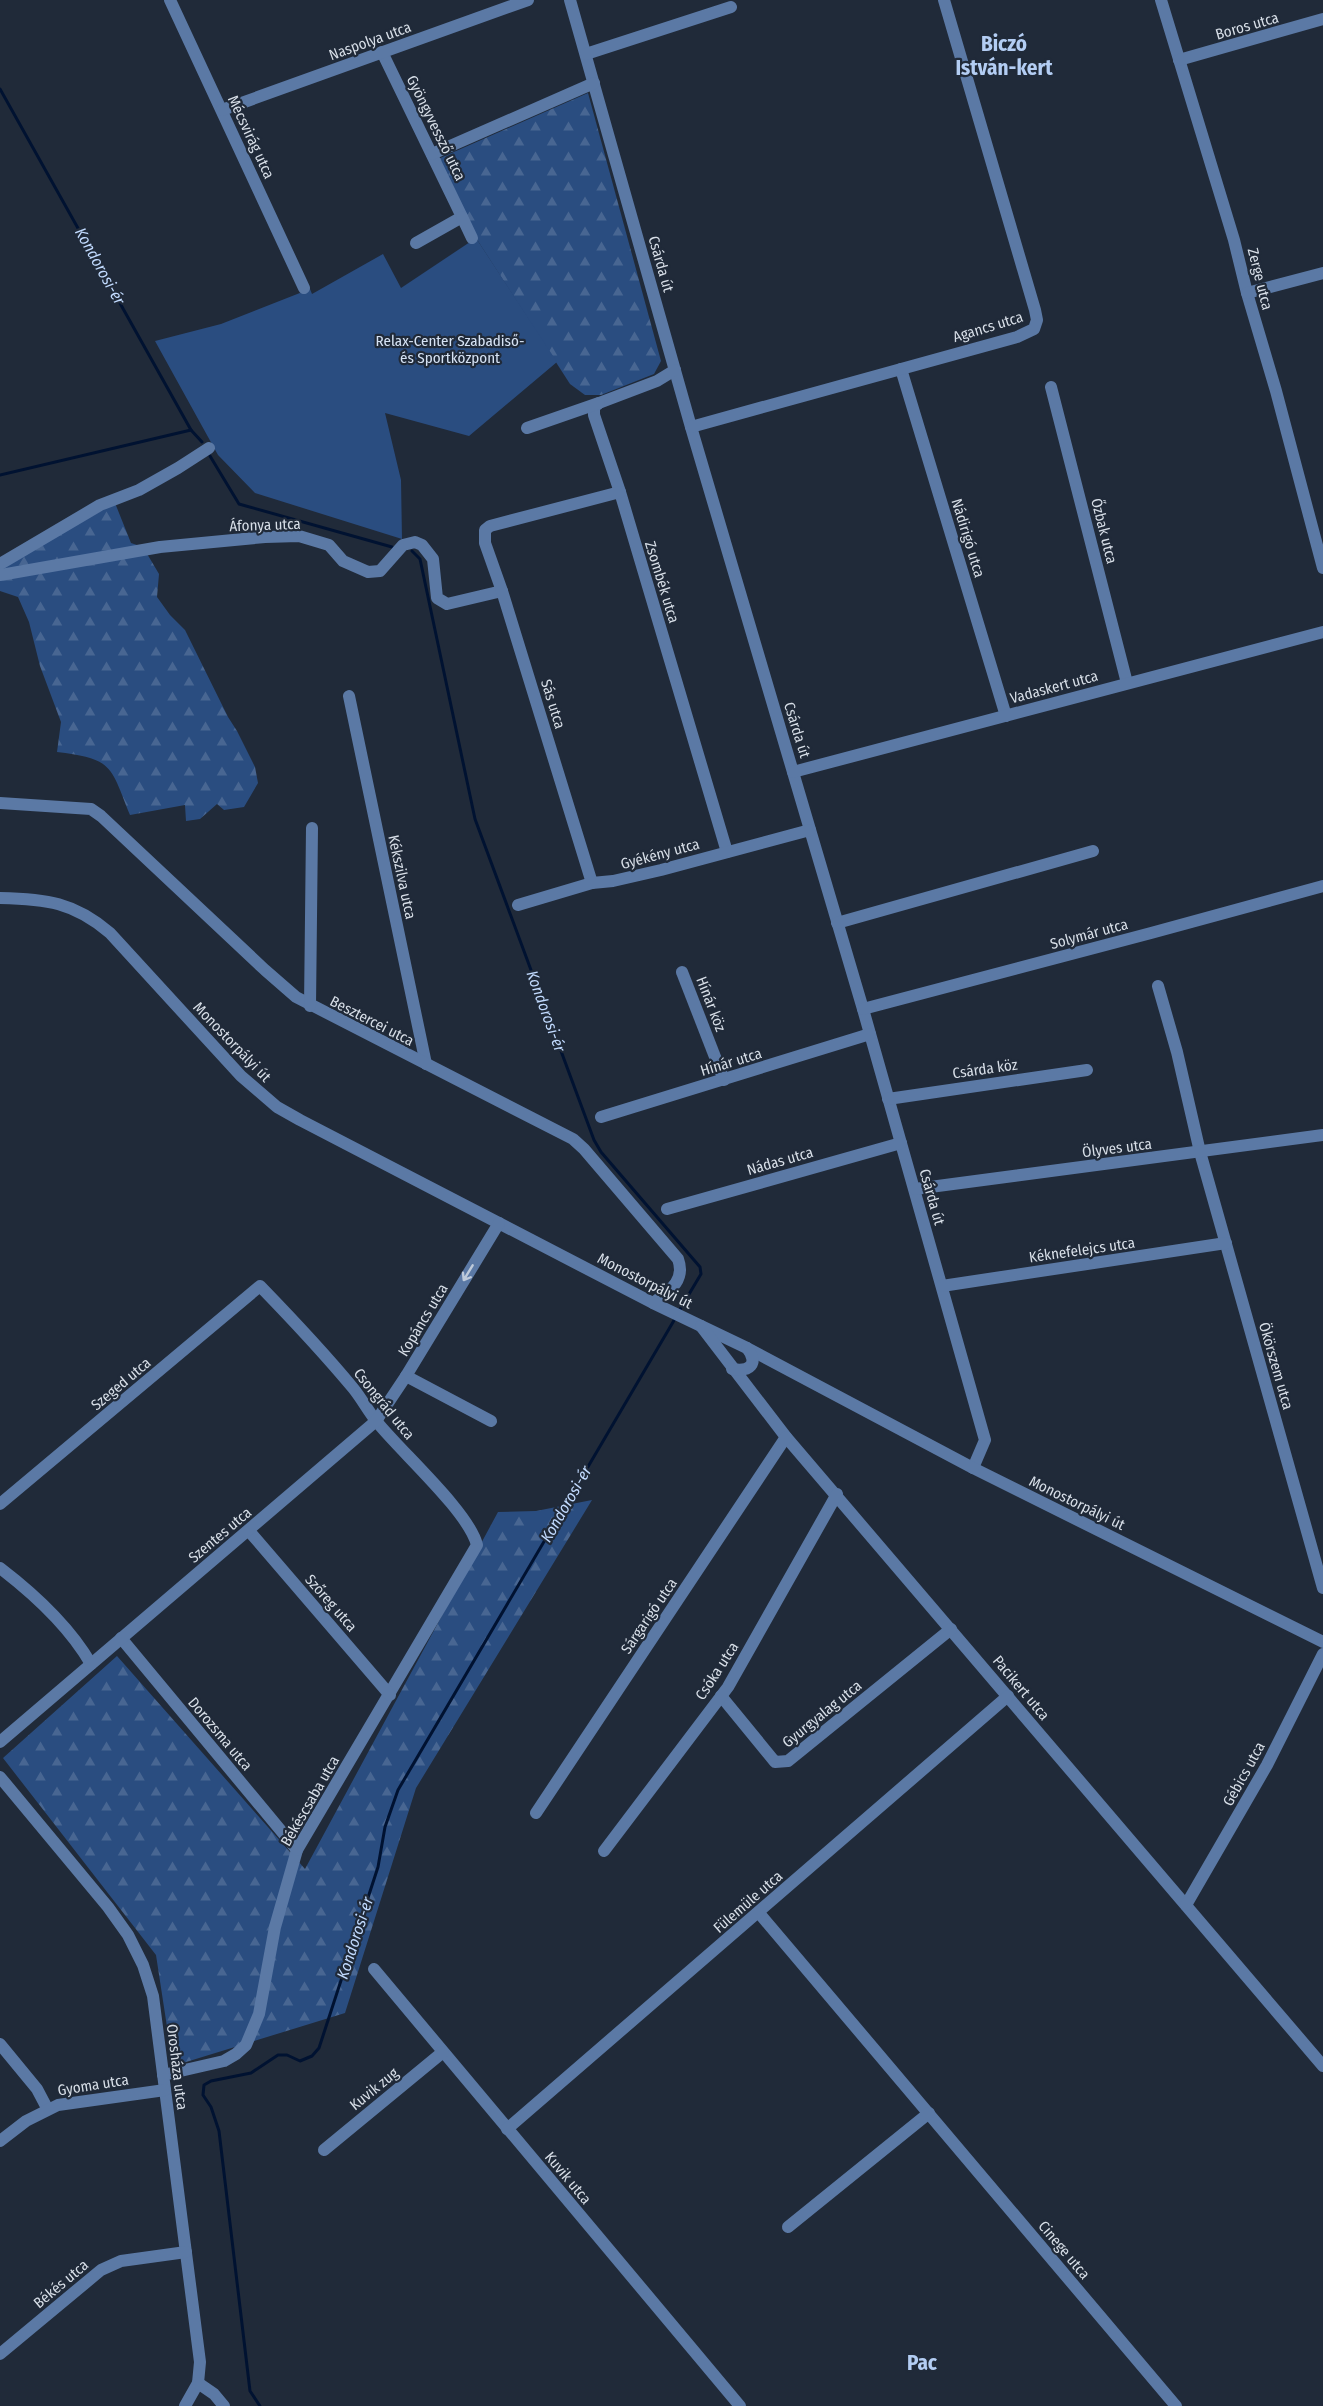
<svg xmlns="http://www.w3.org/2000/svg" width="1323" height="2406" font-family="'Fira Sans Condensed',sans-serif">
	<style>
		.forest { fill: url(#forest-firs) }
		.park { fill: #2a4d80 }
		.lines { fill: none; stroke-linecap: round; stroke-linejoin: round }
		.stream { stroke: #001231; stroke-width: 3 }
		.minor { stroke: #5b79a5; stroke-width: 12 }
		.oneway { stroke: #becada }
		.labels { text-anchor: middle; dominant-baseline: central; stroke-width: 4.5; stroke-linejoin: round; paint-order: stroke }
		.street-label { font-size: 15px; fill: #d7dee7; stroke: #202a39 }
		.park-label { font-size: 15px; fill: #d6e3f5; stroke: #202a39 }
		.water-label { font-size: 16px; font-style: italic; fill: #c1dafe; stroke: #202a39 }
		.district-label { font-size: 21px; font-weight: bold; fill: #b3cdf3; stroke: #202a39 }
	</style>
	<defs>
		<pattern id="forest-firs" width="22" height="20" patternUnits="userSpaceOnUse" patternTransform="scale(1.5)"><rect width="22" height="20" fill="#2a4d80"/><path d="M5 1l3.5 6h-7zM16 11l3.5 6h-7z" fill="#486692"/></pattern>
	</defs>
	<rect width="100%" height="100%" fill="#202a39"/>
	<g class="forest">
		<polygon points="588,93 661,361 654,374 601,395 585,395 570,384 476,238 438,159"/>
		<path d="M115 503 131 543 143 547 159 574 157 597 170 615 185 630 228 717 237 731 255 767 258 783 244 807 224 810 217 804 200 819 186 821 185 805 130 815C110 765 113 759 57 752L61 722 40 666 29 622 18 597 0 591V568Z"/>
		<polygon points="592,1500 416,1788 345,2013 173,2066 156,1955 3,1758 117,1656 305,1869 498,1512 536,1511"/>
	</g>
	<polygon class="park" points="476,238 557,362 469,436 385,413 401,480 402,539 255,493 218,455 155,341 221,324 310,289 312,294 383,254 401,288"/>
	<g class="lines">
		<g class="stream">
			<polyline points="0,89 191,430 202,442"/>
			<polyline points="210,456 239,504 392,547"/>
			<polyline points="0,475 191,430"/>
			<polyline points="412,551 420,559 475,819 594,1140 601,1152 700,1267 701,1274 679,1311"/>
			<polyline points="260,2406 250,2391 219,2131 211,2107 203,2095 204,2085 211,2081 251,2073 278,2055 287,2055 300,2061 312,2056 319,2048 378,1867 385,1827 398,1790 676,1317"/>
		</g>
		<g class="minor">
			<polyline points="170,0 304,288"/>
			<polyline points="570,0 691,427 863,1009 985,1440 973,1468"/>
			<polyline points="1161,0 1234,240 1247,293 1276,391 1323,568"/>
			<polyline points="382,52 462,217 416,243"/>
			<polyline points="586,54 731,7"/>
			<polyline points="1179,60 1323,19"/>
			<polyline points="222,110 528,0"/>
			<polyline points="432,154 594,83"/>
			<polyline points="462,217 472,238"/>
			<polyline points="1247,293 1323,273"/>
			<polyline points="901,369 1006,716"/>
			<polyline points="675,370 657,381 599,403 594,407 594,415 620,492 727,852"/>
			<polyline points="1051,387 1127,683"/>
			<polyline points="691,427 1017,337 1034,329 1037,320 1035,310 944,0"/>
			<polyline points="527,428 599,403"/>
			<polyline points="0,564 100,505 139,490 178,468 209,448"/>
			<polyline points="0,575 160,547 265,537 299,536 329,545 343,561 368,572 380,571 403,545 415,542 422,545 433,559 437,598 447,604 502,591"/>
			<polyline points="349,696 426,1064"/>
			<polyline points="793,772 1323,632"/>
			<path d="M0 803 91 809 101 816 265 970 296 997 573 1139 584 1149 678 1259C686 1281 669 1291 653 1303"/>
			<polyline points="592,883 502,591 485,543 485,530 490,526 620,492"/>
			<path d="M0 898C46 899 74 902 110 933L241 1076 277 1107 300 1120 653 1303 747 1348 973 1468 1323 1642"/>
			<polyline points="518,905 592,883 613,881 661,870 810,830"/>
			<polyline points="837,923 1093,851"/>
			<polyline points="682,972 724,1080"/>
			<polyline points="1158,986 1177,1052 1200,1152 1323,1588"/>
			<polyline points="310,1006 312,828"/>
			<polyline points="863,1009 1151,933 1323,886"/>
			<polyline points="888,1099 1087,1070"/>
			<polyline points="601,1117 870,1034"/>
			<polyline points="915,1189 1323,1135"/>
			<polyline points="667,1209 901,1143"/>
			<polyline points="942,1286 1226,1243"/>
			<polyline points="701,1326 786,1437 1323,2066"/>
			<path d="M732 1369C750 1372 759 1364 747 1348"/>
			<polyline points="406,1376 491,1421"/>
			<path d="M0 1504 260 1286C292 1319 324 1353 353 1388 362 1399 368 1411 377 1422 401 1452 469 1512 477 1545L297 1850 275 1927 259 2014 246 2045 236 2054 224 2061 163 2075"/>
			<polyline points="249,1531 390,1695"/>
			<path d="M0 1568C34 1594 69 1626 91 1664"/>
			<polyline points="121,1638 297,1850"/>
			<polyline points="721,1696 775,1762 788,1761 951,1629"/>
			<polyline points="0,1742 376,1421 406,1376 499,1223"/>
			<polyline points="0,1777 108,1907 128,1935 143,1965 153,1996 200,2362 198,2383 185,2406"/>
			<polyline points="536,1813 786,1437"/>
			<polyline points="604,1851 728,1687 837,1494"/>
			<polyline points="1186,1905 1267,1765 1323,1654"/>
			<polyline points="759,1913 1176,2406"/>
			<polyline points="374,1969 740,2406"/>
			<polyline points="0,2044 37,2089 47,2108"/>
			<polyline points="507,2129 1008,1696"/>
			<polyline points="0,2141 26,2121 58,2105 165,2090"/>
			<polyline points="324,2150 443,2052"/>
			<polyline points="788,2227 929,2113"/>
			<polyline points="0,2354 101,2270 121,2261 186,2252"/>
			<polyline points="198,2383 214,2394 224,2406"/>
		</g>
	</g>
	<defs><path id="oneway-shaft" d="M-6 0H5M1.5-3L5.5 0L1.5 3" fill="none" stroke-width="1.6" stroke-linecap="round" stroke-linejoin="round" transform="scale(1.5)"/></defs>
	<use class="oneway" href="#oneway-shaft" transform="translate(468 1273) rotate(121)"/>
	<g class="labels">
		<g class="street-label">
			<text transform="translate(1247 26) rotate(-16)">Boros utca</text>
			<text transform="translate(370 41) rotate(-20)">Naspolya utca</text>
			<text transform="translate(436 128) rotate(64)">Gyöngyvessző utca</text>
			<text transform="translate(251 137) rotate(65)">Mécsvirág utca</text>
			<text transform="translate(661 264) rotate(74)">Csárda út</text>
			<text transform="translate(1260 279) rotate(76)">Zerge utca</text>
			<text transform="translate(988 327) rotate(-17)">Agancs utca</text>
			<text transform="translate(265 525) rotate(-2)">Áfonya utca</text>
			<text transform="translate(1104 531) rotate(76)">Őzbak utca</text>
			<text transform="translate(968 538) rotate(73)">Nádirigó utca</text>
			<text transform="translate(662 582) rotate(73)">Zsombék utca</text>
			<text transform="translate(1054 687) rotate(-15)">Vadaskert utca</text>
			<text transform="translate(553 704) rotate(73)">Sás utca</text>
			<text transform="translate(797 730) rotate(73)">Csárda út</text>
			<text transform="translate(660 854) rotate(-15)">Gyékény utca</text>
			<text transform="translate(402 877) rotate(78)">Kékszilva utca</text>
			<text transform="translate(1089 934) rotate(-15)">Solymár utca</text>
			<text transform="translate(711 1004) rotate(69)">Hínár köz</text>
			<text transform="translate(372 1021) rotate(27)">Besztercei utca</text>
			<text transform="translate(232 1042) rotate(46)">Monostorpályi út</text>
			<text transform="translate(731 1062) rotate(-17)">Hínár utca</text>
			<text transform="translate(985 1069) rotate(-8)">Csárda köz</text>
			<text transform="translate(1117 1148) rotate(-7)">Ölyves utca</text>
			<text transform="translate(780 1161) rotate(-16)">Nádas utca</text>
			<text transform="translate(932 1197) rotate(74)">Csárda út</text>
			<text transform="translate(1082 1250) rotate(-8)">Kéknefelejcs utca</text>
			<text transform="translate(645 1281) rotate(27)">Monostorpályi út</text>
			<text transform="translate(423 1320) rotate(-59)">Kopáncs utca</text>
			<text transform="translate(1276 1366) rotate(74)">Ökörszem utca</text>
			<text transform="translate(121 1384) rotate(-40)">Szeged utca</text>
			<text transform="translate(384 1404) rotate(51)">Csongrád utca</text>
			<text transform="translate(1077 1503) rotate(26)">Monostorpályi út</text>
			<text transform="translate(220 1535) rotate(-40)">Szentes utca</text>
			<text transform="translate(331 1603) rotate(49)">Szőreg utca</text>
			<text transform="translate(649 1616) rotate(-56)">Sárgarigó utca</text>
			<text transform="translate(717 1671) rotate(-57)">Csóka utca</text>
			<text transform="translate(1021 1688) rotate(50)">Pacikert utca</text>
			<text transform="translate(822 1714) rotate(-39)">Gyurgyalag utca</text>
			<text transform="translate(220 1734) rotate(50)">Dorozsma utca</text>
			<text transform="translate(1244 1774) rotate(-61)">Gébics utca</text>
			<text transform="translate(310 1801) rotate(-60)">Békéscsaba utca</text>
			<text transform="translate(748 1902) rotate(-41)">Fülemüle utca</text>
			<text transform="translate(177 2067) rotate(83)">Orosháza utca</text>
			<text transform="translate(93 2085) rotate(-9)">Gyoma utca</text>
			<text transform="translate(374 2089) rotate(-39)">Kuvik zug</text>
			<text transform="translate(568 2178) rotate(50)">Kuvik utca</text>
			<text transform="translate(1064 2250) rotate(50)">Cinege utca</text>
			<text transform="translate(61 2284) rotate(-40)">Békés utca</text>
		</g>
		<g class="park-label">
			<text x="450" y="341">Relax-Center Szabadiső-<tspan x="450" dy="17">és Sportközpont</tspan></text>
		</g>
		<g class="water-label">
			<text transform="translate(100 266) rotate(61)">Kondorosi-ér</text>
			<text transform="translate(546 1011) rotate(70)">Kondorosi-ér</text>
			<text transform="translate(566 1504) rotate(-60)">Kondorosi-ér</text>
			<text transform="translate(355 1938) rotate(-72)">Kondorosi-ér</text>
		</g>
		<g class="district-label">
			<text x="1004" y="44">Biczó<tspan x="1004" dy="24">István-kert</tspan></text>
			<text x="922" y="2363">Pac</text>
		</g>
	</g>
</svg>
